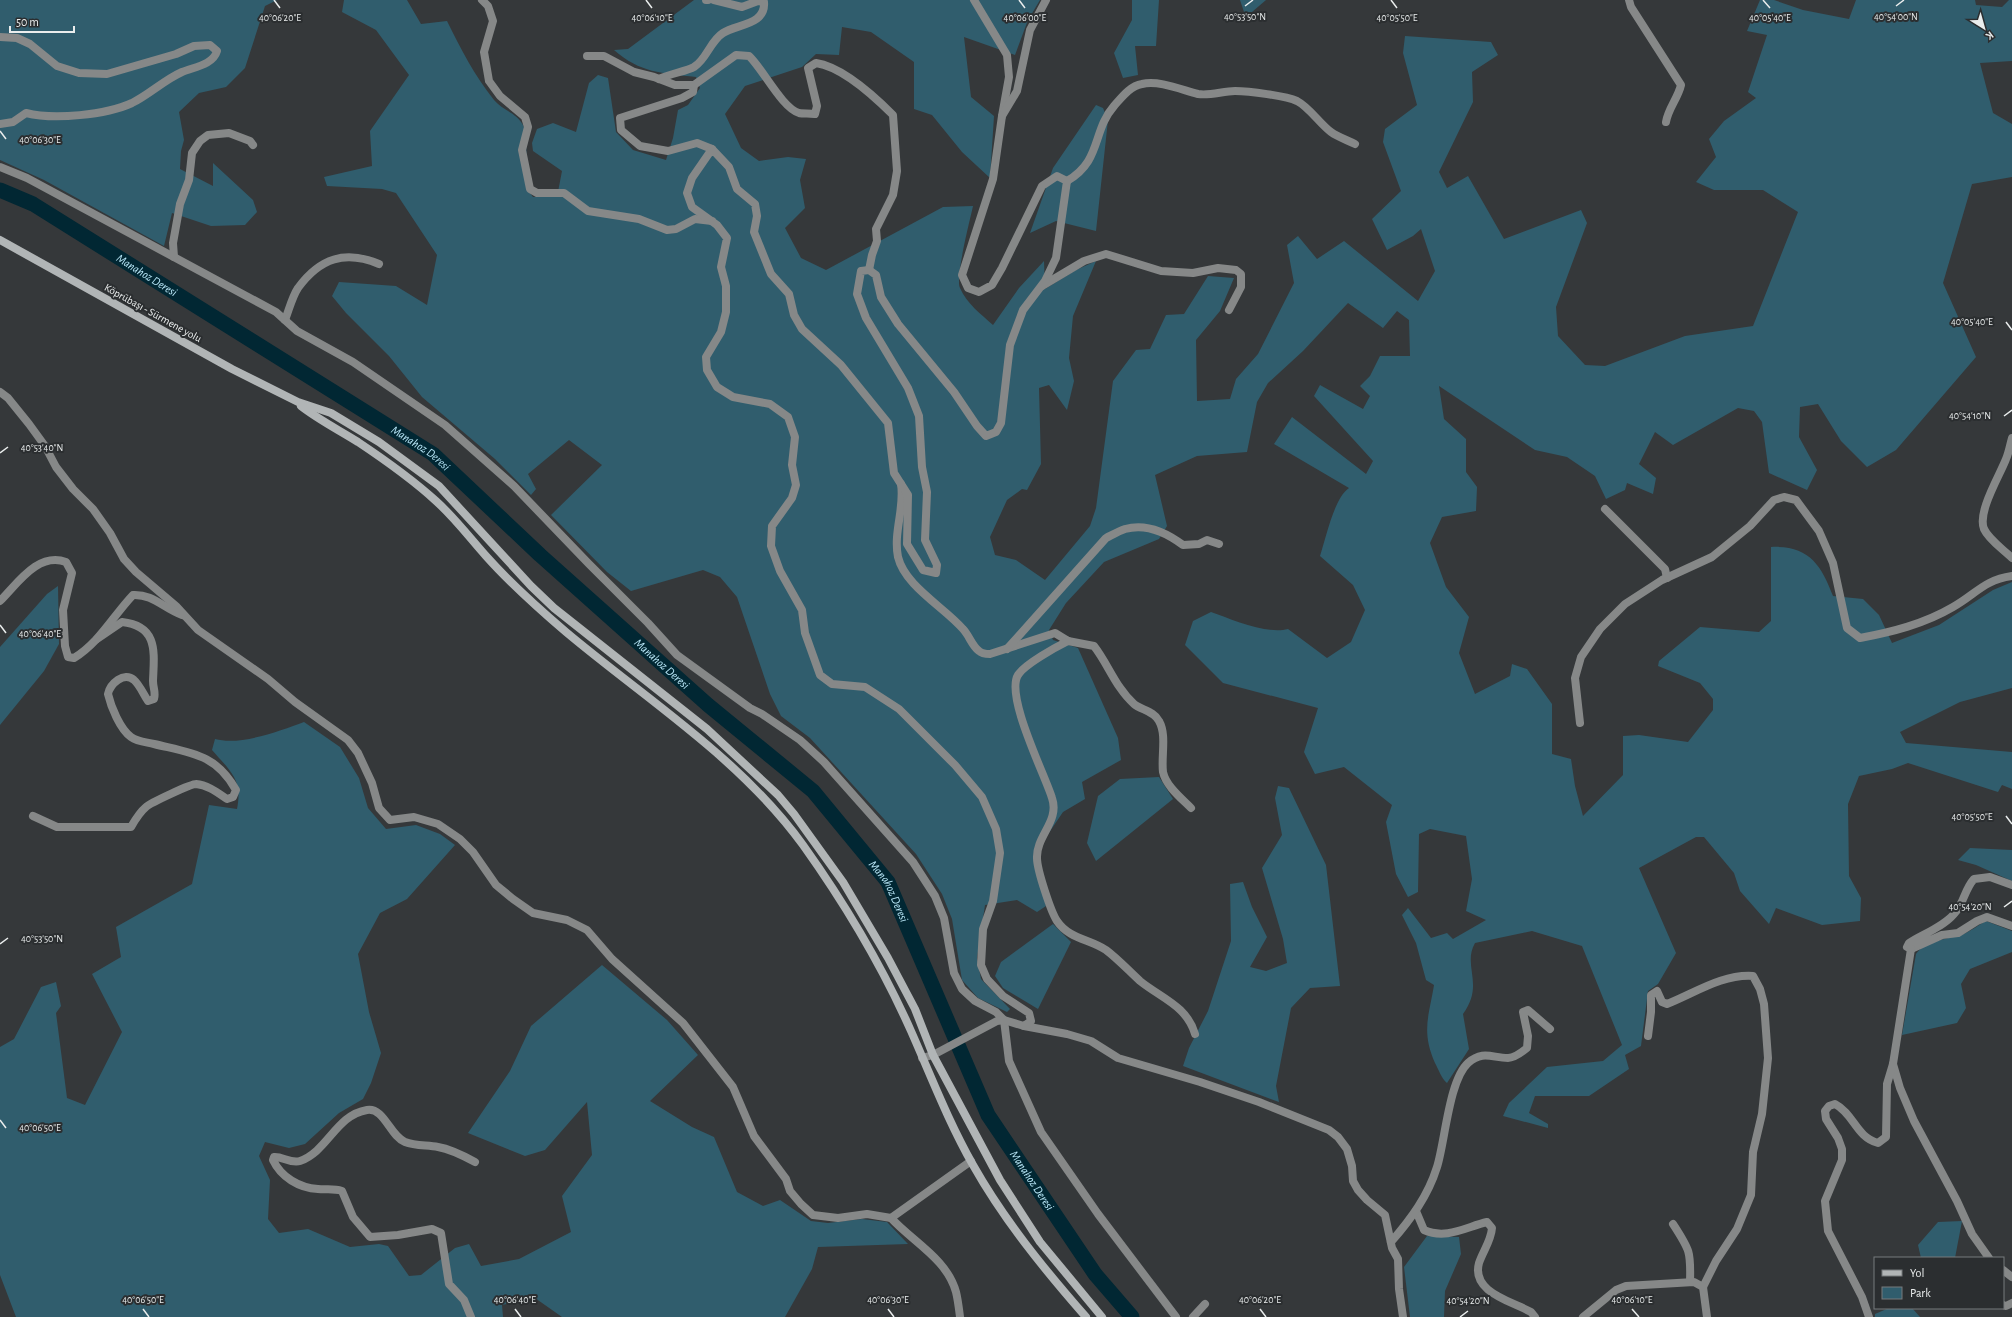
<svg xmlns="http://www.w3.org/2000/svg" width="2012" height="1317" font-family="'Alegreya Sans',sans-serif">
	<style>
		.green { fill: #305d6d }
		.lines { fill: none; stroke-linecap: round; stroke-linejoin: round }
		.river { stroke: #012733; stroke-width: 15 }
		.minor { stroke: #868888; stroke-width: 8 }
		.tertiary { stroke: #868888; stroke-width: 8 }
		.secondary { stroke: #b1b5b6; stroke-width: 8 }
		.ticks { fill: none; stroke: #eaeded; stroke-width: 1.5 }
		.labels { text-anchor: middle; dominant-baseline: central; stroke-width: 4; stroke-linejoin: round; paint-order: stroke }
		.street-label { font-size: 11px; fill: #eaeded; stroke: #2b2e30 }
		.water-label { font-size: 12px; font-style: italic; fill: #bbe9fa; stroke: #2b2e30 }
		.ticks-label { font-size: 10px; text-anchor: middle; fill: #eaeded; stroke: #2b2e30; stroke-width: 4; stroke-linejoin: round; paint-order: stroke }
	</style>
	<rect width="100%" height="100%" fill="#35383a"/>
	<g class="green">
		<polygon points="0,0 277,0 265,6 245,68 226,87 199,93 179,112 184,140 181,151 180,169 213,186 213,163 253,200 257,212 245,225 211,226 172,213 164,246 44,180 0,160"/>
		<path d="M344 0H407L421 24 447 21C461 49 474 75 494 100 502 110 517 113 523 125 528 134 526 177 527 189L533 197H557L562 171 533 151 532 143 537 129 553 123 576 132 589 83 598 75 608 78 616 132 633 150 666 160 673 138 678 110 688 105 700 88 696 77C662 73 640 73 614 50L628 49 694 0H1040L1028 20 1015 55 964 37 971 97 994 116 990 178 962 152 932 115 914 109V62L871 32 842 27 839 55 816 54 802 67 745 86 725 114 741 148 759 161 788 157 806 159 800 180 805 208 785 228 801 258 826 270 943 207 973 206C970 220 955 278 960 288 967 304 981 314 993 325L1019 288 1044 261 1045 289 1076 270 1096 261 1073 316 1069 358 1074 381 1067 410 1049 385 1039 388 1041 464 1027 490 1022 489 1007 500 990 537 995 555 1016 560 1045 580 1090 526 1096 508 1113 381 1136 350 1150 349 1166 315 1184 314 1208 276 1234 278 1220 311 1196 340 1197 401 1230 399 1236 379 1258 354 1294 283 1287 245 1298 236 1317 259 1344 241 1418 301 1435 271 1421 229 1413 236 1387 250 1372 219 1401 191 1383 142 1385 129 1417 105 1403 53 1405 36 1491 42 1498 55 1472 72 1473 102 1439 172 1447 188 1468 176 1504 239 1581 210 1587 223 1556 307 1558 336 1585 365 1605 366 1685 336 1753 326 1798 212 1763 190H1714L1696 182 1716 157 1709 139 1724 121 1756 98 1748 92 1767 35 1747 31 1760 0H1774L1803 10 1849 19 1856 0H1975L1976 5 2002 7 2009 0H2012V61L1980 63 1993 113 2012 124V177L1972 184 1943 283 1976 357 1896 450 1867 467 1841 441 1818 404 1800 407 1799 437 1817 470 1807 490 1769 473 1762 422 1754 411 1738 408 1673 445 1655 432 1639 464 1656 478 1653 494 1627 483 1625 490 1606 499 1595 476 1567 457 1535 450 1439 386 1444 419 1466 439V472L1477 487 1476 511 1442 517 1430 543 1446 587 1469 617 1459 653 1475 694 1510 676 1512 664 1527 669 1552 704V754L1571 759 1575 786 1583 816 1623 775V736L1639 735 1688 742 1713 710V699L1700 683 1658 666 1659 661 1700 627 1759 632 1771 621V547C1808 545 1821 564 1833 596L1863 599 1879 615 1892 643 1939 625 1993 590 2012 582V688L1960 702 1900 732 1906 743 2012 752V789L2002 785 1998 792 1908 763 1892 769 1859 776 1848 804 1849 876 1861 898 1860 921 1822 925 1776 908 1769 924 1740 891 1734 873 1704 837H1696L1639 868 1676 953 1658 984 1648 991 1641 1046 1625 1055 1629 1069 1589 1096H1535L1529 1113 1548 1124V1128L1503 1116 1509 1103 1547 1067 1603 1061 1622 1045 1582 946 1532 931 1475 943C1462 966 1485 984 1463 1014L1469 1049 1447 1083C1441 1078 1439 1070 1435 1063 1421 1031 1429 1016 1434 985L1426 980 1416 943 1402 915 1408 908 1431 938 1447 933 1453 939 1486 920 1466 911 1472 879 1466 836 1430 829 1419 834 1418 892 1408 897 1396 874 1386 822 1392 805 1344 767 1315 774 1304 752 1318 708 1223 683 1185 645 1193 621 1211 612C1231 619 1267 635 1288 629L1327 658 1351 642 1365 610 1353 585 1320 556C1326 538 1334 498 1349 488L1274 444 1292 417 1366 474 1373 461 1314 396 1320 385 1363 409 1370 396 1360 386 1370 376 1380 356H1410L1409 320 1397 311 1383 328 1348 303 1303 351 1268 383 1257 402 1247 452 1197 456 1155 475 1167 526 1159 539 1104 562 1066 603 1049 630 1053 640 1078 648 1118 738 1121 760 1082 782 1085 799 1063 812 1034 855 1046 906 1037 912 1017 900 985 905 977 958 981 979 1010 1009 1007 1012 978 998 962 980 952 919 942 894 916 854 810 738 781 716 770 694 737 597 720 577 703 570 631 591 607 572 551 515 602 465 569 440 528 474 536 489 531 495 495 459 422 397 389 356 346 313 332 296 339 282 396 286 427 305 437 255 396 193 382 189 327 186 324 177 372 166 370 131 409 75 376 30 342 12Z"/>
		<polygon points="1132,0 1159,0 1156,46 1135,46 1138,75 1123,78 1114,53 1132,20"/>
		<polygon points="1240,0 1266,0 1252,12 1244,12"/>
		<polygon points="1096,105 1103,108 1108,120 1096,231 1056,221 1030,233 1053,168"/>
		<polygon points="58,586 59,644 44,671 0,725 0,647 47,594"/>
		<path d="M304 722 340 747 359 778 368 808 386 829 416 825 440 834 455 845 407 899 380 913 358 954 369 1012 381 1053 371 1083 363 1099 339 1113 305 1144 289 1148 265 1142 259 1156 270 1180 268 1219 279 1233 308 1229 350 1247 379 1244 388 1246 409 1276 421 1275 455 1248 469 1244 481 1266 519 1259 571 1232 562 1196 592 1155 587 1102 545 1150 525 1156 468 1133 510 1071 531 1026 602 965 667 1020 698 1055 650 1101 692 1127 714 1137 737 1192 763 1206 780 1200 811 1221 828 1223 862 1219 887 1222 908 1244 818 1247 812 1269 785 1317H562L535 1298 502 1305 503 1317H16L0 1275V1047L14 1039 41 987 56 982 61 1006 56 1013 67 1098 85 1105 122 1032 92 974 121 957 116 927 192 884 209 805 237 809C243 779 230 771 212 750L215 739C240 746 280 731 304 722Z"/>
		<polygon points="1159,777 1173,799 1096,861 1087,843 1098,796 1120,779"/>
		<polygon points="1278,786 1289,788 1326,865 1340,986 1310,988 1291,1008 1276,1086 1279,1102 1183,1066 1189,1048 1208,1011 1231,941 1230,884 1243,882 1252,907 1267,937 1250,967 1266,971 1287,963 1283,939 1262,868 1282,835 1275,798"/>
		<polygon points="1970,848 2012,850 2012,881 1976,865 1958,860"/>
		<path d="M1986 921 2012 931V952L1970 969 1961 984 1966 1008 1957 1023 1902 1035 1916 954C1925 941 1947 939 1961 935 1970 932 1978 925 1986 921Z"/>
		<polygon points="1053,924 1071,942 1038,1009 1003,988 995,976 1001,962"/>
		<polygon points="1962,1221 1955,1258 1921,1258 1918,1245 1938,1222"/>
		<polygon points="1427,1236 1459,1237 1461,1254 1445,1291 1444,1317 1410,1317 1404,1267"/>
		<polygon points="1889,1308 1912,1308 1920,1317 1875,1317 1875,1314"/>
	</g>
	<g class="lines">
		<path class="river" id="s1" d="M0 190 33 204 433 454 540 555 708 705 813 791 888 882 988 1115 1095 1274 1132 1317"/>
		<g class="minor">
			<polyline points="482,0 488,6 493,21 484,52 489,81 500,96 525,117 528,127 522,150 530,189 537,193 564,193 588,211 639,219 667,230 676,229 695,219 712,221"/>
			<polyline points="706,0 708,0"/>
			<polyline points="974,0 1007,55 1009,77 1002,116"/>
			<path d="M1629 0 1631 7 1681 85C1678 98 1668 109 1666 122"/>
			<path d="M0 37 17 38 30 44 57 66 79 73 107 74 176 54 194 46 210 45 217 51C213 65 194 67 182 72 164 80 150 94 132 103 106 115 54 120 26 113L13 122 0 124"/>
			<polyline points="587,56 604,56 634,72 654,77 675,85 694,85 693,92 682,98 620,118 621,130 640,146 668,151 697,143 712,149"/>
			<path d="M659 79C669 74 687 71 694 67 707 59 710 41 723 33 737 24 766 25 764 2L758 1 742 7 714 0"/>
			<path d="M694 85 736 55 749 56C763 69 782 108 799 113 803 114 810 113 815 114L817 106 808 68 816 63C843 67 874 96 893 115L897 171 893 195 876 229 877 241 872 255 869 270"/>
			<polyline points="0,167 27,178 276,312 297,331 353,362 445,425 514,486 589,564 648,623 677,655 750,708 762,714 800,740 824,762 913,862 935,896 944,918 954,973 962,989 975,1001 996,1012 1004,1020 1009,1061 1041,1132 1098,1214 1176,1317"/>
			<path d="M1067 181C1102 161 1092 131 1114 106 1122 97 1130 86 1142 84 1159 80 1182 90 1198 94 1210 96 1223 91 1235 91 1249 91 1286 96 1297 101 1309 107 1320 124 1331 132 1338 137 1347 140 1355 144"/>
			<polyline points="174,257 173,243 180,204 189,180 192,153 200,141 208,135 229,133 250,141 253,145"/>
			<polyline points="1042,286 1084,261 1106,254 1161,271 1193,273 1218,268 1236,270 1241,274 1241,287 1229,310"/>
			<path d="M285 320C289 310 292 297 298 288 320 258 345 250 379 264"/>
			<polyline points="0,392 8,398 29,424 45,446 56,467 73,489 93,509 110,533 124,559 136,572 176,606 198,630 268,679 295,702 348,740 358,753 372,783 379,808 390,820 414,817 438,824 460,839 473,852 496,885 513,899 533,913 567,920 587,930 612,959 683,1023 733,1087 754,1136 786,1179 790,1191 801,1204 813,1215 838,1218 867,1214 891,1218"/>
			<path d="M2012 438C2010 445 2009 452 2006 459 2000 475 1977 512 1984 529 1989 540 2003 549 2012 558"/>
			<path d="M901 484C905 508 893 532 898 557 905 586 944 607 963 629 969 635 972 646 979 651 982 654 986 654 990 654L1055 633 1068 641 1094 646C1108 664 1116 688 1134 704 1141 710 1154 711 1159 721 1167 735 1161 756 1163 772 1166 786 1181 798 1191 808"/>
			<polyline points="1605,509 1665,569 1667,578"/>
			<path d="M0 601C18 583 38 552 66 562L72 573 63 610 65 646 68 657 74 658C99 643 113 616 133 595 153 594 163 608 182 615"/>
			<path d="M1068 641C1056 647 1025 664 1018 675 1005 696 1045 775 1052 798 1060 821 1036 836 1037 858 1037 870 1051 912 1057 921 1069 939 1090 939 1106 950 1118 959 1129 971 1140 981 1161 998 1187 1006 1195 1034"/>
			<path d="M1007 649 1106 538C1112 535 1119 531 1125 529 1146 523 1167 533 1183 545L1199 544 1207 540 1219 544"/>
			<path d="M1580 723 1575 678 1581 657 1600 629 1625 604 1662 580 1712 557 1750 526 1774 500 1784 497 1796 500 1819 531 1833 563 1847 628 1860 638C1892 632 1924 624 1953 607 1976 594 1984 580 2012 576"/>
			<path d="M33 816 57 827H131C135 820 140 812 146 807 150 803 193 783 196 784 208 785 218 793 227 799L233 797 236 790C216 754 191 753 154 744 146 742 138 742 131 737 120 729 111 707 108 694 110 684 124 671 134 680 139 684 144 695 148 701L154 699C156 692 153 688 153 681 154 653 159 626 122 622L97 639"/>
			<path d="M2012 885 1990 877 1974 879C1964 890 1964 904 1954 914 1943 927 1923 934 1909 943L1907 947 1911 949 1942 935 1958 933 1977 921 1987 917 2012 926"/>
			<polyline points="1024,1026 1067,1034 1091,1041 1118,1058 1200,1082 1259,1102 1329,1130 1338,1137 1347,1149 1352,1166 1353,1181 1358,1190 1367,1200 1385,1215 1392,1248 1398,1259 1399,1289 1403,1317"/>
			<path d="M1648 1036 1651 1012V995L1657 991 1662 1002 1667 1004C1695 993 1722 974 1753 976L1760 989 1764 1004 1768 1058 1762 1114 1753 1152 1751 1195 1737 1229 1716 1261 1703 1287"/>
			<polyline points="1893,1064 1900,1088 1914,1121 1957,1201 1972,1234 1989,1258"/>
			<path d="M1416 1211 1424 1230C1446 1240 1466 1227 1487 1222L1492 1228C1491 1241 1483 1251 1479 1263 1471 1292 1511 1301 1531 1312L1535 1317"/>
			<path d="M1673 1224C1690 1250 1691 1252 1690 1282"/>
			<path d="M1391 1242C1411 1219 1428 1196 1437 1167 1445 1142 1449 1080 1468 1063 1483 1050 1492 1058 1508 1058 1515 1058 1522 1052 1527 1048L1528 1036 1523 1012 1528 1010 1550 1029"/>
			<polyline points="2003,1270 2012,1277"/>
			<polyline points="2003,1305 2006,1306 2012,1303"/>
			<path d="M471 1317 464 1300 449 1284 441 1233 432 1229 398 1235 370 1237 353 1217 342 1191C333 1188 326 1190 318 1189 299 1188 281 1177 273 1160L274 1157C282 1156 291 1164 300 1161 328 1151 336 1115 367 1110 384 1107 390 1136 405 1142 415 1146 427 1145 438 1147 450 1149 464 1156 475 1162"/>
			<path d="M960 1317C959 1309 958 1300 956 1292 947 1259 913 1242 891 1218L971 1161"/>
			<polyline points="1193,1317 1205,1304"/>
			<polyline points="1583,1317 1616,1290 1626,1286 1694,1282 1703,1287 1707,1317"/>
			<path d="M1869 1317 1862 1297 1828 1231 1825 1201 1842 1160V1149L1838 1138 1826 1119 1825 1111 1829 1106 1835 1104C1854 1114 1856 1137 1878 1143L1886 1137 1887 1084 1893 1064 1911 949"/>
		</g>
		<polyline class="tertiary" points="922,1058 933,1055 997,1021 1004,1020 1024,1026 1031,1021 1029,1013 1003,996 987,979 981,965 983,929 993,901 1000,853 996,829 982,797 955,765 899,709 865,687 832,684 820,675 805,633 802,610 780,571 771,546 772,526 792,498 796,485 792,465 795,437 788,417 770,404 733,397 717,387 707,370 706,357 721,332 726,312 726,286 721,267 727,238 717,225 692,207 687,193 692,178 712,149 729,167 737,189 755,204 757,216 754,232 771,274 789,294 794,315 802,329 841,365 888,423 894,473 908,495 907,544 923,570 936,573 937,565 925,540 927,492 922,467 919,416 908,388 866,318 857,294 861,271 869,270 876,275 881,297 898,324 954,392 977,426 986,436 996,432 1001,423 1010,345 1023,310 1045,281 1056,258 1067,181 1057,176 1042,186 1002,268 992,285 979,292 968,288 962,275 993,179 1002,116 1017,91 1030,30 1046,0"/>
		<g class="secondary">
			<polyline points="0,240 232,369 298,402 331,413 379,442 439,486 531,586 554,608 707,729 778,795 794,814 843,882 888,958 915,1009 933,1055 1000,1180 1040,1242 1102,1317"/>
			<path d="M301 406C319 420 339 430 358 442 385 460 412 479 436 501 455 518 469 537 486 556 510 583 538 608 566 632 647 700 740 758 803 845 843 901 883 968 911 1031 931 1076 948 1121 973 1165 1004 1220 1044 1269 1086 1317"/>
		</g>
	</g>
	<path class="ticks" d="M274 0 280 8M646 0 652 8M1019 0 1025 8M1391 0 1397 8M1763 0 1770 8M1245 6 1253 0M1896 6 1904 0M0 131 6 139M2006 322 2012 330M2004 416 2012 410M0 453 8 447M0 625 6 633M2006 816 2012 824M2004 907 2012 901M0 944 8 938M0 1120 6 1128M143 1309 149 1317M515 1309 521 1317M888 1309 894 1317M1260 1309 1266 1317M1632 1309 1639 1317M1460 1317 1468 1311"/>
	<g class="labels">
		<g class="street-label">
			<text transform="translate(153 313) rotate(29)">Köprübaşı - Sürmene yolu</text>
		</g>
		<g class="water-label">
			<text stroke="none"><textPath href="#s1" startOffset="170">Manahoz Deresi</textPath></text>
			<text stroke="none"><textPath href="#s1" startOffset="494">Manahoz Deresi</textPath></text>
			<text stroke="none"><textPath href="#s1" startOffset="818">Manahoz Deresi</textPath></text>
			<text stroke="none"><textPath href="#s1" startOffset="1142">Manahoz Deresi</textPath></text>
			<text stroke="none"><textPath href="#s1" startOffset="1466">Manahoz Deresi</textPath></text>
		</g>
	</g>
	<g class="ticks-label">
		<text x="1245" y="20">40°53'50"N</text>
		<text x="1896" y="20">40°54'00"N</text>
		<text x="280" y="21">40°06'20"E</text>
		<text x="652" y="21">40°06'10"E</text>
		<text x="1025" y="21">40°06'00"E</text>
		<text x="1397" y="21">40°05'50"E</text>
		<text x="1770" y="21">40°05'40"E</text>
		<text x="40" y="143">40°06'30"E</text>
		<text x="1972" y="325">40°05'40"E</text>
		<text x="1970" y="419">40°54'10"N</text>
		<text x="42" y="451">40°53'40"N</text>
		<text x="40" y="637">40°06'40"E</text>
		<text x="1972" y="820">40°05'50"E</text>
		<text x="1970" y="910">40°54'20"N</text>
		<text x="42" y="942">40°53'50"N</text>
		<text x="40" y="1131">40°06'50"E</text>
		<text x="143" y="1303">40°06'50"E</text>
		<text x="515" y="1303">40°06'40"E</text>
		<text x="888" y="1303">40°06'30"E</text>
		<text x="1260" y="1303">40°06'20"E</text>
		<text x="1632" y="1303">40°06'10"E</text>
		<text x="1468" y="1304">40°54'20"N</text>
	</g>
	<rect x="1874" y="1257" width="130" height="52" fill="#2b2e30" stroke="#777a7c"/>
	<rect x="1882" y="1270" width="20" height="6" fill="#b1b5b6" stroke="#777a7c"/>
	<text x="1910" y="1277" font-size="12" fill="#eaeded">Yol</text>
	<rect x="1882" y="1287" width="20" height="12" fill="#305d6d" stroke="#777a7c"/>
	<text x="1910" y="1297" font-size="12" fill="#eaeded">Park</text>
	<g transform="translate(1984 28) rotate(143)" stroke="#2b2e30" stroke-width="3" paint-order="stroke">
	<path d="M0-3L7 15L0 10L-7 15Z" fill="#eaeded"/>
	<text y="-6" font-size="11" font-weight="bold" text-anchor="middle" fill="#eaeded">K</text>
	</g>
	<path d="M10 26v6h64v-6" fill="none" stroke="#eaeded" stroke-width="2"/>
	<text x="16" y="26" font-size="12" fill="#eaeded" stroke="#2b2e30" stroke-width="3" paint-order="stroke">50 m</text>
</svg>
